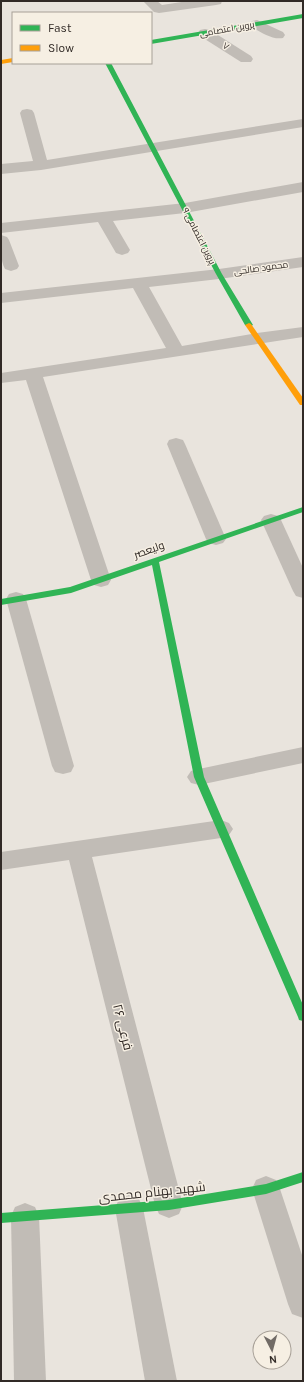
<svg xmlns="http://www.w3.org/2000/svg" width="304" height="1382" font-family="Karla,Cairo,sans-serif">
	<style>
		.lines { fill: none; stroke-linecap: round; stroke-linejoin: round }
		.street { fill: #c1bcb6; fill-rule: evenodd }
		.fast { fill: #30b455; fill-rule: evenodd }
		.slow { fill: #ff9f0a; fill-rule: evenodd }
		.labels { text-anchor: middle; dominant-baseline: central; stroke-width: 3; stroke-linejoin: round; paint-order: stroke }
		.far-street-label { font-size: 9px; fill: #312a26; stroke: #f6efe3 }
		.street-label { font-size: 11px; fill: #312a26; stroke: #f6efe3 }
		.near-street-label { font-size: 13px; fill: #312a26; stroke: #f6efe3 }
	</style>
	<rect width="100%" height="100%" fill="#e9e4dd"/>
	<g class="lines">
		<g class="street">
			<polygon points="143,1 157,1 162,5 188,1 222,1 221,4 216,5 159,13 154,12"/>
			<path d="M257 20 283 32 285 35 283 38C272 40 261 32 252 27L250 24 252 21Z"/>
			<polygon points="205,29 210,30 251,56 253,59 251,62 241,62 200,36 198,33 200,30"/>
			<polygon points="27,109 32,110 34,113 47,160 303,119 303,127 41,170 1,174 1,164 33,161 20,113 22,110"/>
			<polygon points="303,182 303,192 185,213 113,221 130,250 128,253 122,255 116,253 98,222 1,233 1,223 185,203"/>
			<path d="M1 235 7 237 9 240 19 266 17 269 11 271 5 269C0 260 1 247 1 235Z"/>
			<polygon points="303,257 303,267 219,279 149,287 182,346 257,333 303,327 303,337 43,377 111,580 108,585 101,587 94,585 91,580 26,380 1,383 1,373 166,348 133,288 1,303 1,293 219,269"/>
			<polygon points="176,438 183,440 185,444 226,539 223,543 216,545 209,543 206,539 167,444 169,440"/>
			<polygon points="271,514 278,516 281,520 303,568 303,598 296,596 293,591 261,520 264,516"/>
			<polygon points="16,592 23,594 26,599 74,766 71,772 63,774 55,772 52,766 6,599 9,594"/>
			<polygon points="303,747 303,763 199,785 191,783 187,777 191,771 199,769"/>
			<polygon points="221,820 229,823 233,829 229,835 221,838 92,857 183,1205 179,1214 169,1218 159,1214 155,1205 69,860 1,870 1,852"/>
			<polygon points="266,1176 276,1180 280,1189 303,1258 303,1318 292,1314 288,1304 252,1189 256,1180"/>
			<polygon points="129,1195 139,1199 143,1208 177,1381 145,1381 115,1208 119,1199"/>
			<polygon points="25,1203 35,1207 39,1216 46,1381 14,1381 11,1216 15,1207"/>
		</g>
		<g class="fast">
			<polygon points="303,14 303,18 151,44 151,40"/>
			<polygon points="105,63 111,63 222,274 253,325 251,326 247,326 245,325 216,274"/>
			<polygon points="303,507 303,512 159,562 204,777 303,1005 303,1021 299,1020 298,1017 194,777 152,565 71,593 1,605 1,599 70,587"/>
			<polygon points="303,1172 303,1182 266,1194 169,1210 1,1223 1,1213 169,1200 266,1184"/>
		</g>
		<g class="slow">
			<polygon points="13,58 13,62 1,64 1,60"/>
			<polygon points="249,323 251,324 303,398 303,405 300,405 245,325"/>
		</g>
	</g>
	<g class="labels">
		<g class="far-street-label">
			<text transform="translate(227 29) rotate(-10)">پروین اعتصامی</text>
			<text transform="translate(226 46) rotate(33)">۷</text>
			<text transform="translate(199 236) rotate(63)">پروین اعتصامی ۹</text>
			<text transform="translate(261 268) rotate(-8)">محمود صالحی</text>
		</g>
		<g class="street-label">
			<text transform="translate(149 550) rotate(-19)">ولیعصر</text>
		</g>
		<g class="near-street-label">
			<text transform="translate(123 1027) rotate(76)">فرعی ۲۶</text>
			<text transform="translate(152 1192) rotate(-6)">شهید بهنام محمدی</text>
		</g>
	</g>
	<rect width="304" height="1382" fill="none" stroke="#312a26" stroke-width="4"/>
	<rect x="12" y="12" width="140" height="52" fill="#f6efe3" stroke="#a7a097"/>
	<rect x="20" y="25" width="20" height="6" fill="#30b455" stroke="#a7a097"/>
	<text x="48" y="32" font-size="12" fill="#312a26">Fast</text>
	<rect x="20" y="45" width="20" height="6" fill="#ff9f0a" stroke="#a7a097"/>
	<text x="48" y="52" font-size="12" fill="#312a26">Slow</text>
	<g transform="translate(272 1350) rotate(174)"><circle r="19" fill="#f6efe3" stroke="#a7a097"/>
	<path d="M0-3L7 15L0 10L-7 15Z" fill="#716b66"/>
	<text y="-6" font-size="11" font-weight="bold" text-anchor="middle" fill="#312a26">N</text>
	</g>
</svg>
